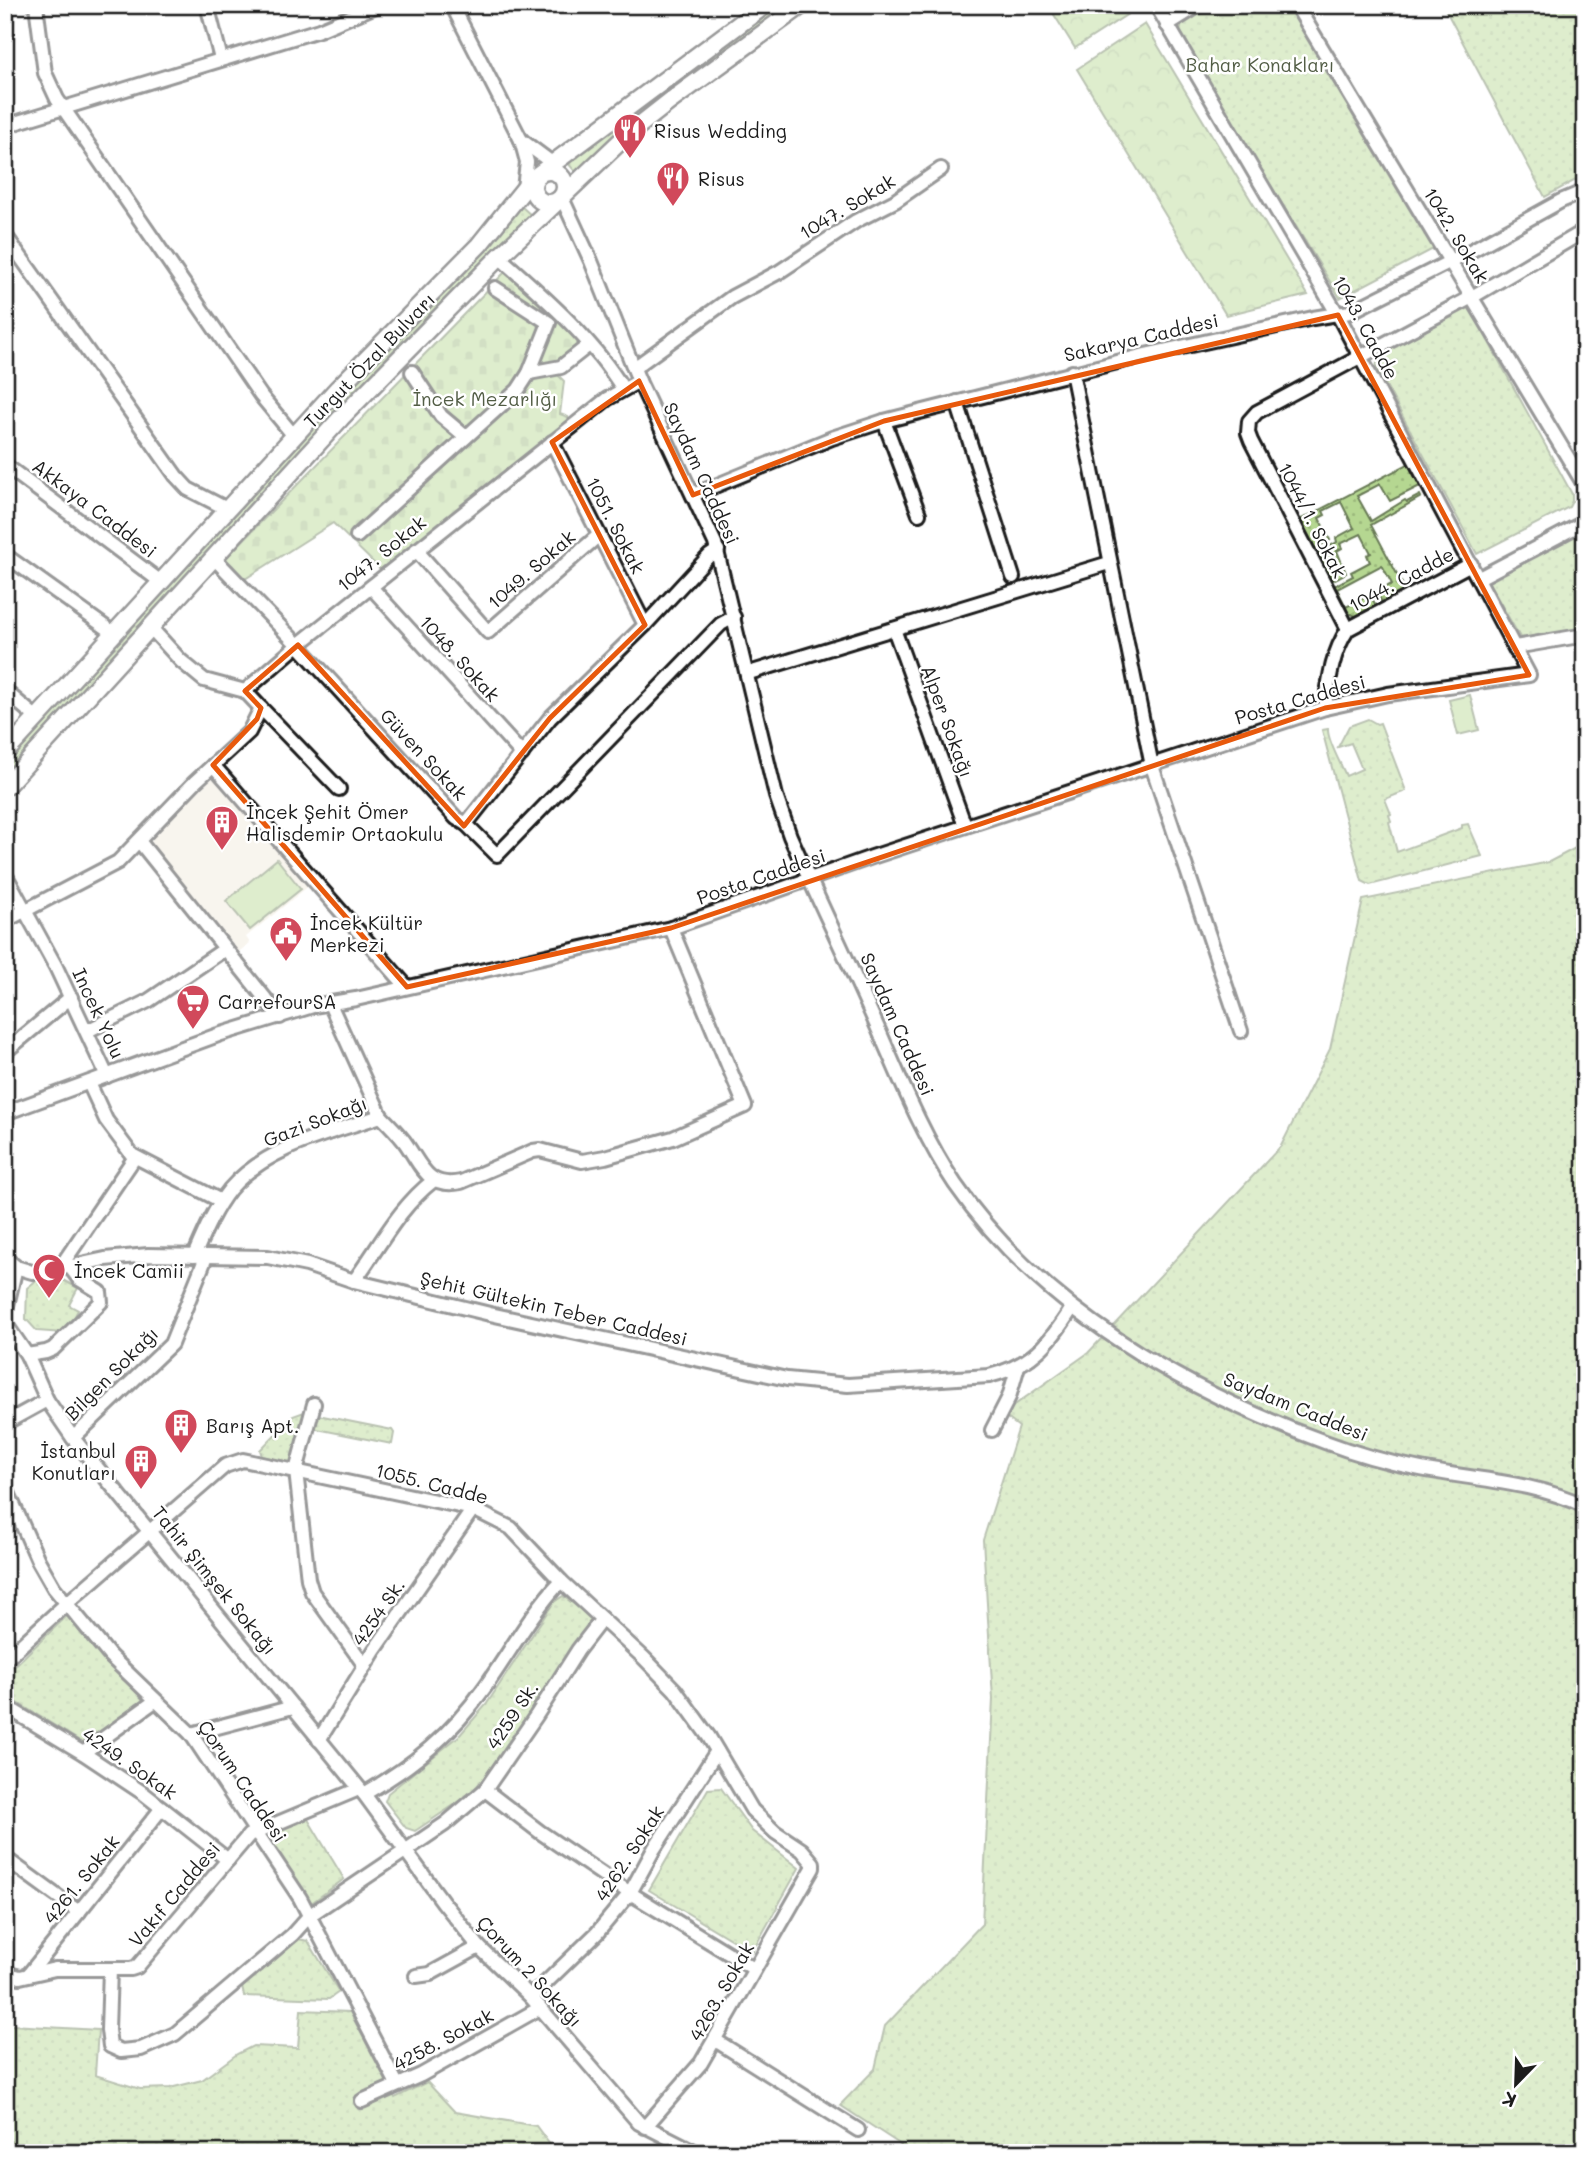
<svg xmlns="http://www.w3.org/2000/svg" width="1590" height="2158" font-family="Mali,sans-serif">
	<style>
		.built { fill: #f0e9da }
		.grass { fill: url(#grass-dots); stroke: #687a56; stroke-width: 2 }
		.forest { fill: url(#forest-crowns); stroke: #687a56; stroke-width: 2 }
		.cemetery { fill: url(#cemetery-stones); stroke: #687a56; stroke-width: 2 }
		.pitch { fill: #b5d791; stroke: #687a56; stroke-width: 2 }
		.lines { fill: none; stroke-linecap: round; stroke-linejoin: round }
		.minor-casing { stroke: #1c1c1c; stroke-width: 18 }
		.major-casing { stroke: #1c1c1c; stroke-width: 21 }
		.minor { stroke: #fff; stroke-width: 12 }
		.major { stroke: #fff; stroke-width: 16 }
		.marked { fill: none; stroke: #e8590c; stroke-width: 5; stroke-linejoin: round }
		.labels { text-anchor: middle; dominant-baseline: central; stroke-width: 5; stroke-linejoin: round; paint-order: stroke }
		.park-label { font-size: 19px; fill: #525d45; stroke: #fff }
		.poi-label { font-size: 19px; fill: #1c1c1c; stroke: #fff; text-anchor: start }
		.street-label { font-size: 19px; fill: #1c1c1c; stroke: #fff }
	</style>
	<defs>
		<pattern id="grass-dots" width="8" height="8" patternUnits="userSpaceOnUse" patternTransform="scale(1.75)"><rect width="8" height="8" fill="#b5d791"/><path d="M2 2h.1M6 6h.1" fill="none" stroke="#9bb87c" stroke-width="1.8" stroke-linecap="round"/></pattern>
		<pattern id="forest-crowns" width="20" height="18" patternUnits="userSpaceOnUse" patternTransform="scale(1.75)"><rect width="20" height="18" fill="#b5d791"/><path d="M2 6a3 3 0 1 1 6 0M12 15a3 3 0 1 1 6 0" fill="none" stroke="#9bb87c"/></pattern>
		<pattern id="cemetery-stones" width="16" height="16" patternUnits="userSpaceOnUse" patternTransform="scale(1.75)"><rect width="16" height="16" fill="#b5d791"/><path d="M2 7V4a2 2 0 0 1 4 0v3zM10 15v-3a2 2 0 0 1 4 0v3z" fill="#9bb87c"/></pattern>
	</defs>
	<rect width="100%" height="100%" fill="#fff"/>
	<filter id="ink" filterUnits="userSpaceOnUse"><feTurbulence type="fractalNoise" baseFrequency=".0143" numOctaves="2"/><feDisplacementMap in="SourceGraphic" scale="14" xChannelSelector="R" yChannelSelector="G"/><feConvolveMatrix kernelMatrix="1 2 1 2 8 2 1 2 1" color-interpolation-filters="sRGB"/></filter>
	<g filter="url(#ink)">
		<polygon class="built" points="211,779 219,780 310,885 246,937 250,943 236,954 150,845 154,835"/>
		<g class="grass">
			<path d="M780 5H790C720 56 633 108 578 175L567 162Z"/>
			<polygon points="1210,5 1289,5 1435,248 1340,298 1179,36 1182,23"/>
			<polygon points="1443,5 1582,5 1585,10 1585,175 1545,197"/>
			<polygon points="521,206 533,217 482,261 381,363 5,776 5,766 353,383 492,242"/>
			<polygon points="1469,306 1572,494 1572,501 1569,507 1477,554 1376,367 1380,352"/>
			<polygon points="1408,464 1420,486 1390,501 1380,484 1357,496 1371,521 1405,500 1407,502 1420,495 1421,497 1371,525 1406,591 1383,604 1376,592 1392,584 1382,565 1337,589 1346,607 1370,595 1377,607 1358,617 1346,612 1332,587 1353,576 1351,572 1370,562 1367,555 1371,553 1361,534 1340,544 1342,548 1337,551 1346,573 1330,582 1314,555 1337,542 1336,538 1354,528 1341,502 1323,511 1325,515 1319,518 1330,540 1312,550 1296,522"/>
			<polygon points="1585,526 1585,628 1521,639 1486,578"/>
			<path d="M1368 719 1377 724 1380 723 1406 791 1385 799 1391 814 1389 815 1391 821 1389 822 1397 852 1462 828V825L1468 824 1482 856 1370 885 1362 881 1322 730 1328 729C1327 740 1341 764 1346 776L1362 769 1351 743 1338 747 1349 726Z"/>
			<polygon points="1585,843 1585,2153 896,2153 901,2145 840,2105 875,2069 885,2026 982,1924 993,1699 983,1540 1019,1427 1002,1414 1088,1353 1281,1146 1330,1049 1363,900 1549,862"/>
			<polygon points="39,1278 59,1278 78,1288 69,1305 78,1310 67,1331 64,1333 37,1331 26,1319 27,1288"/>
			<polygon points="304,1412 305,1416 294,1460 291,1463 262,1456 260,1450 293,1416"/>
			<polygon points="318,1415 392,1430 394,1433 392,1444 312,1428 315,1417"/>
			<polygon points="563,1596 592,1618 589,1628 484,1778 469,1795 415,1831 406,1828 385,1801 388,1793 459,1736 486,1705 554,1602"/>
			<polygon points="68,1615 144,1701 83,1743 5,1695 5,1675"/>
			<polygon points="721,1788 752,1831 799,1868 752,1952 649,1890 708,1789"/>
			<polygon points="306,1816 344,1879 310,1904 265,1835"/>
			<polygon points="298,1939 308,1941 339,1992 329,1999 244,1996 242,1987"/>
			<polygon points="5,1982 12,1986 11,2025 98,2030 95,2075 140,2089 170,2088 202,2080 237,2054 253,2046 298,2048 301,2010 350,2012 395,2098 427,2082 455,2112 536,2126 556,2153 5,2153"/>
		</g>
		<g class="forest">
			<polygon points="1048,5 1132,5 1134,10 1075,48"/>
			<polygon points="1145,24 1308,295 1226,315 1077,69"/>
		</g>
		<polygon class="cemetery" points="507,270 551,311 581,345 551,368 564,381 560,414 568,417 568,425 382,571 333,523 245,579 223,561"/>
		<g class="pitch">
			<polygon points="1470,695 1479,730 1458,735 1449,700"/>
			<polygon points="277,859 301,889 250,930 226,901"/>
		</g>
		<g class="lines">
			<defs>
				<g id="minor">
					<polyline points="36,5 45,73 57,99 261,396 294,436"/>
					<polyline points="207,5 221,59"/>
					<polyline points="452,5 521,140 527,162 524,189"/>
					<polyline points="1296,5 1585,486"/>
					<polyline points="1167,25 1199,5"/>
					<polyline points="5,126 319,30 378,5"/>
					<polyline points="521,140 552,163"/>
					<path d="M562 198 591 261 639 381 715 543 776 796 790 836C818 899 848 961 876 1024 900 1078 922 1135 955 1184 1041 1309 1185 1391 1325 1442 1354 1453 1386 1462 1416 1468 1474 1480 1531 1481 1585 1506"/>
					<polyline points="5,235 176,476 188,489 227,509"/>
					<path d="M499 257C543 296 592 338 623 389"/>
					<polyline points="634,368 732,297 779,272 856,221 895,201 941,169"/>
					<polyline points="412,372 441,416 466,437"/>
					<polyline points="1072,372 1152,766 1241,1031"/>
					<polyline points="529,373 561,367 589,345"/>
					<polyline points="957,402 1013,577"/>
					<polyline points="884,421 919,514"/>
					<polyline points="552,442 645,625"/>
					<polyline points="5,465 161,582"/>
					<polyline points="693,495 832,438 884,421 1145,355 1313,318 1350,312 1467,253 1561,201 1585,191"/>
					<polyline points="357,536 518,390 529,373 549,323 495,288"/>
					<polyline points="416,550 488,632 599,535"/>
					<polyline points="5,555 115,634"/>
					<polyline points="214,558 298,645 456,818 466,824 550,718 645,625 709,556 718,550"/>
					<polyline points="1479,578 1585,522"/>
					<polyline points="371,587 522,754"/>
					<polyline points="151,628 181,661 204,680 245,691 298,645 607,399 639,381"/>
					<polyline points="894,629 965,826"/>
					<polyline points="1348,629 1251,441 1248,433 1249,421 1257,412 1472,297 1581,233"/>
					<polyline points="1515,647 1585,635"/>
					<polyline points="749,673 1109,563"/>
					<polyline points="5,691 37,718"/>
					<polyline points="261,708 339,789"/>
					<path d="M1325 708C1329 680 1332 653 1348 629L1471 564"/>
					<polyline points="213,765 407,987"/>
					<polyline points="466,824 497,855 721,624 734,617"/>
					<polyline points="139,841 280,1017"/>
					<polyline points="5,874 56,967 107,1076"/>
					<polyline points="5,921 118,862 195,782 249,732 261,708 245,691"/>
					<polyline points="330,1004 381,1116"/>
					<polyline points="87,1031 148,1001 225,949"/>
					<polyline points="5,1052 71,997"/>
					<polyline points="89,1083 106,1120 132,1155 221,1201"/>
					<polyline points="5,1113 218,1035 313,1006 356,999 671,928 872,857 1325,708 1388,694 1529,675 1338,315 1156,5"/>
					<path d="M194 1256C204 1233 214 1209 230 1189 267 1146 330 1133 381 1116 389 1124 397 1132 404 1141 421 1164 426 1189 461 1182L533 1151 540 1150 582 1161 605 1157 673 1138 745 1106 671 928"/>
					<path d="M5 1258 16 1267 32 1272H44L105 1259 148 1255 268 1257 307 1265 354 1281 490 1314 787 1379 848 1385 989 1376C1031 1366 1050 1343 1072 1308"/>
					<polyline points="59,1269 135,1157"/>
					<path d="M354 1281C380 1246 398 1208 434 1180"/>
					<polyline points="5,1314 16,1267"/>
					<polyline points="5,1323 27,1355 47,1400 73,1438 364,1794 443,1902 479,1947 531,1997 639,2123 698,2153"/>
					<polyline points="27,1355 46,1352 53,1349 101,1302 100,1292 79,1279 70,1267"/>
					<polyline points="314,1404 296,1471 308,1579 312,1592 365,1666"/>
					<polyline points="5,1423 47,1400"/>
					<polyline points="992,1430 1009,1397 1018,1366"/>
					<polyline points="73,1438 171,1344 206,1257"/>
					<polyline points="5,1486 38,1560 54,1588 110,1656 191,1734 300,1898 397,2084"/>
					<polyline points="5,1660 66,1604 225,1466 243,1460 473,1509 511,1528 561,1581 644,1658 675,1690 709,1737 752,1810 775,1832 802,1850 813,1863 813,1868 701,2063 645,2127"/>
					<polyline points="5,1706 83,1753 143,1793 228,1860"/>
					<polyline points="191,1734 293,1707"/>
					<polyline points="319,1740 374,1651 473,1509"/>
					<polyline points="83,1753 155,1701"/>
					<polyline points="485,1790 540,1832 630,1893 754,1969"/>
					<path d="M364 1794C413 1766 452 1734 485 1687 510 1652 531 1613 561 1581"/>
					<polyline points="5,1858 79,1912"/>
					<polyline points="110,1969 108,2030 110,2046 121,2051 141,2049 175,2034 292,1935 310,1915 445,1824 485,1790 536,1716 578,1650 602,1619"/>
					<polyline points="5,1973 20,1977 55,1969 131,1969 137,1967 249,1835 359,1789"/>
					<polyline points="29,1974 162,1808"/>
					<polyline points="416,1976 430,1974 479,1947"/>
					<polyline points="531,1997 597,1933 630,1893 654,1849 717,1751"/>
					<polyline points="715,2040 858,2130"/>
					<polyline points="362,2101 421,2075 540,2008"/>
				</g>
				<g id="major">
					<circle cx="549" cy="187" r="16"/>
					<polyline points="5,753 338,388 479,245 524,189 539,174 765,5"/>
					<polyline points="5,787 341,418 499,257 627,135 669,102 802,5"/>
				</g>
			</defs>
			<use href="#minor" class="minor-casing"/>
			<use href="#major" class="major-casing"/>
			<use href="#minor" class="minor"/>
			<use href="#major" class="major"/>
		</g>
	</g>
	<path d="M0 0H1590V2158H0ZM1338 315 1529 675 1325 708 671 928 407 987 213 765 257 719 261 708 245 691 298 645 464 826 550 718 645 625 552 442 639 381 693 495 884 421Z" fill="#fff" fill-opacity=".55" fill-rule="evenodd"/>
	<path class="marked" d="M1338 315 1529 675 1325 708 671 928 407 987 213 765 257 719 261 708 245 691 298 645 464 826 550 718 645 625 552 442 639 381 693 495 884 421Z"/>
	<defs>
		<symbol id="restaurant-pin" viewBox="-11 -11 22 30"><path d="M0 17L-7.5 6A9.5 9.5 0 1 1 7.5 6Z" fill="#d1495b" stroke="#fff"/><path d="M-5-6h1v4h1v-4h1v4h1v-4h1v5L-1.5 .5V6h-2V.5L-5-1ZM5-6V6H3V1.5H1.5Q1.5-4 5-6Z" fill="#fff"/></symbol>
		<symbol id="building-pin" viewBox="-11 -11 22 30"><path d="M0 17L-7.5 6A9.5 9.5 0 1 1 7.5 6Z" fill="#d1495b" stroke="#fff"/><path d="M-4-6H4V6H1V3H-1V6H-4ZM-2.5-4.3h1.7v1.8h-1.7ZM.8-4.3h1.7v1.8H.8ZM-2.5-1h1.7V.8h-1.7ZM.8-1h1.7V.8H.8Z" fill="#fff"/></symbol>
		<symbol id="civic-pin" viewBox="-11 -11 22 30"><path d="M0 17L-7.5 6A9.5 9.5 0 1 1 7.5 6Z" fill="#d1495b" stroke="#fff"/><path d="M-.6-6.5H3V-4.5H.6V-3L4-1V1h2V6H-6V1h2V-1L-.6-3ZM-1.2 2.5V6h2.4V2.5Z" fill="#fff"/></symbol>
		<symbol id="supermarket-pin" viewBox="-11 -11 22 30"><path d="M0 17L-7.5 6A9.5 9.5 0 1 1 7.5 6Z" fill="#d1495b" stroke="#fff"/><path d="M-6-5.5h2.5l.6 2H6L4.5 2H-2.5L-4.4-4H-6ZM-1.5 3.2a1.3 1.3 0 1 0 .1 0ZM3 3.2a1.3 1.3 0 1 0 .1 0Z" fill="#fff"/></symbol>
		<symbol id="mosque-pin" viewBox="-11 -11 22 30"><path d="M0 17L-7.5 6A9.5 9.5 0 1 1 7.5 6Z" fill="#d1495b" stroke="#fff"/><path d="M3.5-4.9A6 6 0 1 0 3.5 4.9A5 5 0 1 1 3.5-4.9Z" fill="#fff"/></symbol>
	</defs>
	<g fill-rule="evenodd">
		<use href="#restaurant-pin" x="611" y="111" width="38" height="52"/>
		<use href="#restaurant-pin" x="654" y="159" width="38" height="52"/>
		<use href="#building-pin" x="203" y="803" width="38" height="52"/>
		<use href="#civic-pin" x="267" y="914" width="38" height="52"/>
		<use href="#supermarket-pin" x="174" y="982" width="38" height="52"/>
		<use href="#mosque-pin" x="30" y="1251" width="38" height="52"/>
		<use href="#building-pin" x="162" y="1406" width="38" height="52"/>
		<use href="#building-pin" x="122" y="1442" width="38" height="52"/>
	</g>
	<g class="labels">
		<g class="park-label">
			<text x="1260" y="64">Bahar Konakları</text>
			<text x="485" y="398">İncek Mezarlığı</text>
		</g>
		<g class="poi-label">
			<text x="654" y="130">Risus Wedding</text>
			<text x="698" y="178">Risus</text>
			<text x="246" y="811">İncek Şehit Ömer<tspan x="246" dy="22">Halisdemir Ortaokulu</tspan></text>
			<text x="310" y="922">İncek Kültür<tspan x="310" dy="22">Merkezi</tspan></text>
			<text x="218" y="1001">CarrefourSA</text>
			<text x="74" y="1270">İncek Camii</text>
			<text x="206" y="1425">Barış Apt.</text>
			<text x="116" y="1450" text-anchor="end">İstanbul<tspan x="116" dy="22">Konutları</tspan></text>
		</g>
		<g class="street-label">
			<text transform="translate(847 206) rotate(-31)">1047. Sokak</text>
			<text transform="translate(1457 235) rotate(59)">1042. Sokak</text>
			<text transform="translate(1366 327) rotate(61)">1043. Cadde</text>
			<text transform="translate(1141 337) rotate(-13)">Sakarya Caddesi</text>
			<text transform="translate(369 360) rotate(-46)">Turgut Özal Bulvarı</text>
			<text transform="translate(702 473) rotate(65)">Saydam Caddesi</text>
			<text transform="translate(95 508) rotate(37)">Akkaya Caddesi</text>
			<text transform="translate(1313 520) rotate(63)">1044/1. Sokak</text>
			<text transform="translate(616 525) rotate(63)">1051. Sokak</text>
			<text transform="translate(381 553) rotate(-39)">1047. Sokak</text>
			<text transform="translate(531 569) rotate(-41)">1049. Sokak</text>
			<text transform="translate(1401 579) rotate(-28)">1044. Cadde</text>
			<text transform="translate(460 658) rotate(48)">1048. Sokak</text>
			<text transform="translate(1300 699) rotate(-16)">Posta Caddesi</text>
			<text transform="translate(948 721) rotate(70)">Alper Sokağı</text>
			<text transform="translate(424 754) rotate(47)">Güven Sokak</text>
			<text transform="translate(761 876) rotate(-19)">Posta Caddesi</text>
			<text transform="translate(99 1013) rotate(65)">Incek Yolu</text>
			<text transform="translate(898 1024) rotate(66)">Saydam Caddesi</text>
			<text transform="translate(315 1121) rotate(-21)">Gazi Sokağı</text>
			<text transform="translate(554 1308) rotate(13)">Şehit Gültekin Teber Caddesi</text>
			<text transform="translate(111 1373) rotate(-45)">Bilgen Sokağı</text>
			<text transform="translate(1296 1406) rotate(22)">Saydam Caddesi</text>
			<text transform="translate(432 1483) rotate(14)">1055. Cadde</text>
			<text transform="translate(215 1580) rotate(51)">Tahir Şimşek Sokağı</text>
			<text transform="translate(378 1612) rotate(-55)">4254 Sk.</text>
			<text transform="translate(512 1715) rotate(-56)">4259 Sk.</text>
			<text transform="translate(130 1763) rotate(35)">4249. Sokak</text>
			<text transform="translate(243 1781) rotate(56)">Çorum Caddesi</text>
			<text transform="translate(629 1853) rotate(-57)">4262. Sokak</text>
			<text transform="translate(81 1879) rotate(-51)">4261. Sokak</text>
			<text transform="translate(174 1894) rotate(-50)">Vakıf Caddesi</text>
			<text transform="translate(530 1971) rotate(47)">Çorum 2 Sokağı</text>
			<text transform="translate(721 1991) rotate(-60)">4263. Sokak</text>
			<text transform="translate(443 2039) rotate(-28)">4258. Sokak</text>
		</g>
	</g>
	<rect width="1590" height="2158" fill="none" stroke="#fff" stroke-width="28"/>
	<rect x="14" y="14" width="1562" height="2130" fill="none" stroke="#1c1c1c" stroke-width="2.5" filter="url(#ink)"/>
	<g transform="translate(1516 2084) rotate(203)" stroke="#ffffff" stroke-width="5" paint-order="stroke">
	<path d="M0-5L12 26L0 18L-12 26Z" fill="#1c1c1c"/>
	<text y="-10" font-size="19" font-weight="bold" text-anchor="middle" fill="#1c1c1c">K</text>
	</g>
</svg>
